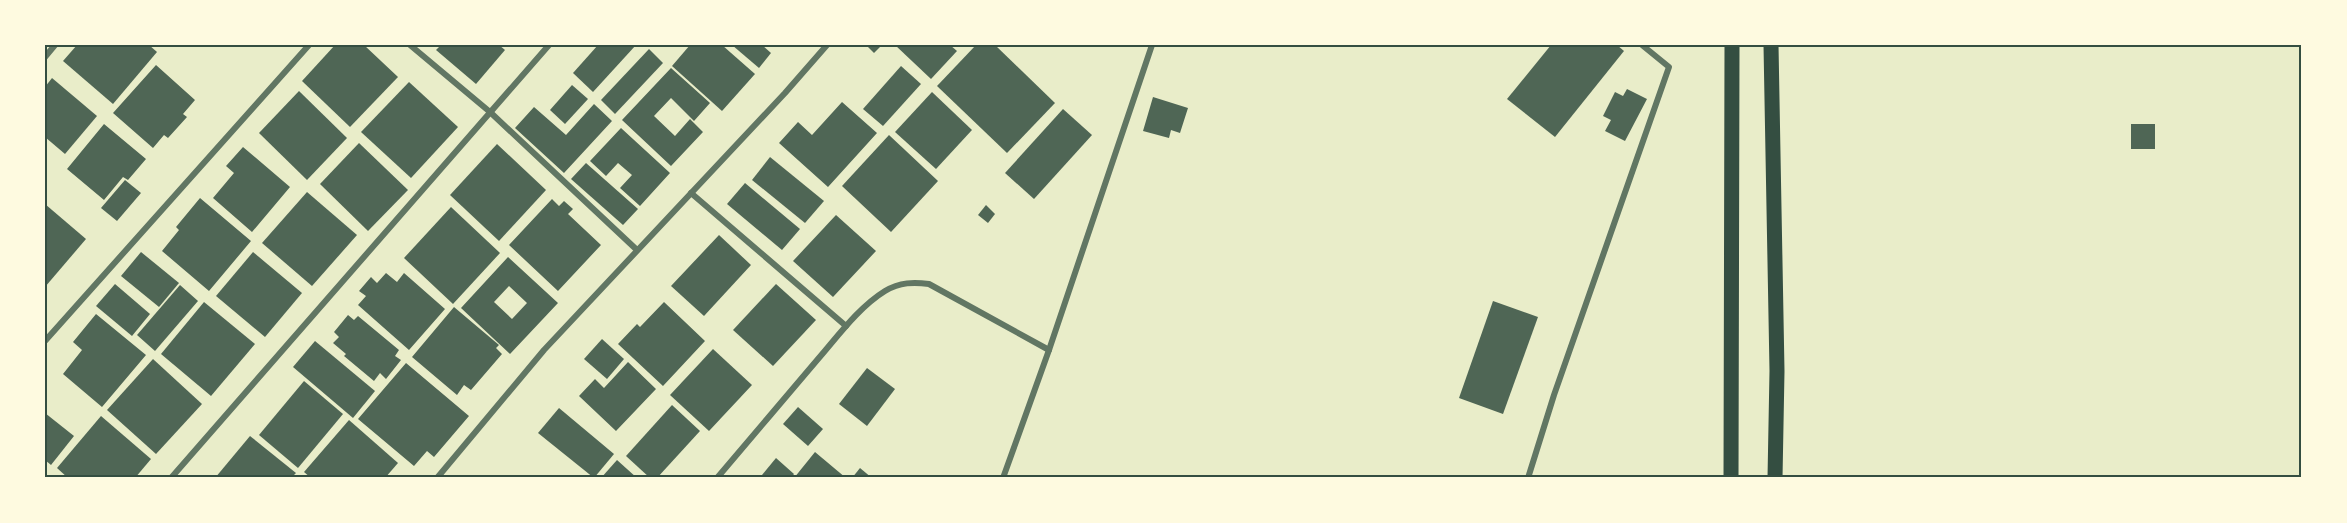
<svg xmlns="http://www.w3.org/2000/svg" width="2347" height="523" font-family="'PT Sans',sans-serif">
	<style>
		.building { fill: #4f6655; fill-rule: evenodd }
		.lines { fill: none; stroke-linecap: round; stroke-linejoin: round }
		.minor { stroke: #617663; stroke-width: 6 }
		.primary { stroke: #344e41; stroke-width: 15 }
		.neatline { fill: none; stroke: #344e41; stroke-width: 2 }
	</style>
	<rect width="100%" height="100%" fill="#e9edc9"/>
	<g class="building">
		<polygon points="77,45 149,45 157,52 113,104 63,61"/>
		<polygon points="335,45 364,45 398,77 350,127 302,81"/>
		<polygon points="441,45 499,45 505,50 476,84 436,50"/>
		<polygon points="598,45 636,45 593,92 573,73"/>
		<polygon points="690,45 722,45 755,74 722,111 672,66"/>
		<polygon points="732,45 762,45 771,53 759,68"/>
		<polygon points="866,45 882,45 874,53"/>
		<polygon points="895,45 950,45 957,51 931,79"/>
		<polygon points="976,45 995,45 1055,103 1007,153 937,86"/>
		<polygon points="1551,45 1617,45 1624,51 1555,137 1507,99"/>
		<polygon points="649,49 663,63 615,114 601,100"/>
		<polygon points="156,65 195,100 183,114 187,117 168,138 164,135 153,148 113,113"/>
		<polygon points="901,66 921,84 883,126 863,109"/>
		<polygon points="671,68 710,103 694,121 671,98 654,116 675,136 690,119 703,132 671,166 622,120"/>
		<polygon points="52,78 97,116 65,154 45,137 45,87"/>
		<polygon points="409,82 458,127 411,178 361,132"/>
		<polygon points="572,85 588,99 565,124 550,110"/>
		<polygon points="1627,89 1647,99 1625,141 1605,131 1611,120 1603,116 1615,92 1623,96"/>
		<polygon points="299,91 347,138 307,180 259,133"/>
		<polygon points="932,92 972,130 936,169 895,132"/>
		<polygon points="1153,97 1188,108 1180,133 1171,130 1169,138 1143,131"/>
		<polygon points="842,102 877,133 828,187 779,143 798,122 812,135"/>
		<polygon points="594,104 612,121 564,173 515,128 534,107 566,135"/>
		<polygon points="1063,109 1092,135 1034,199 1005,173"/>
		<polygon points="104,124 146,159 128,180 123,177 104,200 67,169"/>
		<rect x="2131" y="124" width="24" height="25"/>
		<polygon points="621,128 670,173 640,206 620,188 632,175 618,163 606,176 590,161"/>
		<polygon points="889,135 938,181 891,232 842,186"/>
		<polygon points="359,143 408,190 368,231 320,184"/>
		<polygon points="497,144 546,190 499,241 450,195"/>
		<polygon points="243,147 290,187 252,232 213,198 234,173 226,166"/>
		<polygon points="770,157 824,201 805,223 752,180"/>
		<polygon points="586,163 638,209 623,225 571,179"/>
		<polygon points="125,180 141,193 117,221 101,208"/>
		<polygon points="745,183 800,229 782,250 727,204"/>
		<polygon points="307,192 357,235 312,286 262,243"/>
		<polygon points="200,198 251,241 209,291 162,251 179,230 176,227"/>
		<polygon points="552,199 559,206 564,201 573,209 568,214 601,245 558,291 509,245"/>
		<polygon points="45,204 86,239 45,287"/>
		<polygon points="986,205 995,214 988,223 978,215"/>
		<polygon points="451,207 500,253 453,304 404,258"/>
		<polygon points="836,215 876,251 833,297 793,261"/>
		<polygon points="719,235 751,265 704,316 671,286"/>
		<polygon points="141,252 179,283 159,307 121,276"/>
		<polygon points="253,252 302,293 265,337 216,296"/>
		<path d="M508 257 558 303 510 354 461 308ZM509 286 527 303 512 319 494 302Z"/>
		<polygon points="386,273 397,282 404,273 445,309 409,350 358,305 366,296 359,291 371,277 377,283"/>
		<polygon points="115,284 150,314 132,336 96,306"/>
		<polygon points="776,284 816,320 773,366 733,330"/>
		<polygon points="180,285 198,301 155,351 137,335"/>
		<polygon points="1493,301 1538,317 1503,414 1459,398"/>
		<polygon points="204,302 255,344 211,396 161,354"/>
		<polygon points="664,302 705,341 663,386 618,344 637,324 640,327"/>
		<polygon points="454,307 499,345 496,348 502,354 471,390 464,385 457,395 412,357"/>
		<polygon points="96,314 146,355 102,407 63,374 82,350 73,342"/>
		<polygon points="348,315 354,320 358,316 399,350 395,356 401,360 386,379 380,373 374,381 344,356 346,354 333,343 339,337 334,332"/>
		<polygon points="602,339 624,359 607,379 584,359"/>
		<polygon points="315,341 375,391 353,418 293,367"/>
		<polygon points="713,349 752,385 709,431 670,395"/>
		<polygon points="153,359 202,404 156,454 107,410"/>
		<polygon points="628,362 656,389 616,431 579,396 595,379 604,388"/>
		<polygon points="406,363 469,416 434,457 427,451 414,466 358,419"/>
		<polygon points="867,368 895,389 867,426 839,404"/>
		<polygon points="304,381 343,414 298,468 259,435"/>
		<polygon points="672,405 700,431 657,478 650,478 626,456"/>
		<polygon points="798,407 823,429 808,446 783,424"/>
		<polygon points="559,408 614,454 594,478 538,433"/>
		<polygon points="45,413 74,436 51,465 45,460"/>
		<polygon points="101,416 151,459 135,478 68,478 57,468"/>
		<polygon points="349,420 398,463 385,478 311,478 304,472"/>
		<polygon points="250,436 296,473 291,478 215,478"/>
		<polygon points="815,452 846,478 794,478"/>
		<polygon points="776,458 794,474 791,478 766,478 762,475"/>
		<polygon points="617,460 637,478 601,478"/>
		<polygon points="860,468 872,478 852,478"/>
	</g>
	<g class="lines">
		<g class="minor">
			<polyline points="410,45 490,112 637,250"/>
			<polyline points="45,57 55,45"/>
			<polyline points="691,193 846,326"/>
			<polyline points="45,341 309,45"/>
			<polyline points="171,478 549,45"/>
			<polyline points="437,478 544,350 785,93 827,45"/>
			<path d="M717 478C751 438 784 399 818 359 838 336 859 307 885 291 900 282 914 282 929 284L1049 350"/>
			<polyline points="1003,478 1049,350 1152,45"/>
			<polyline points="1528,478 1554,395 1669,67 1642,45"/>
		</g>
		<g class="primary">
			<polyline points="1771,45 1777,371 1775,478"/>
			<polyline points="1731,478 1732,45"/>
		</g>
	</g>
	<rect width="2347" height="523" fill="none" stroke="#fefae0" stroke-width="93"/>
	<rect x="46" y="46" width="2254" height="430" class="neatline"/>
</svg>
